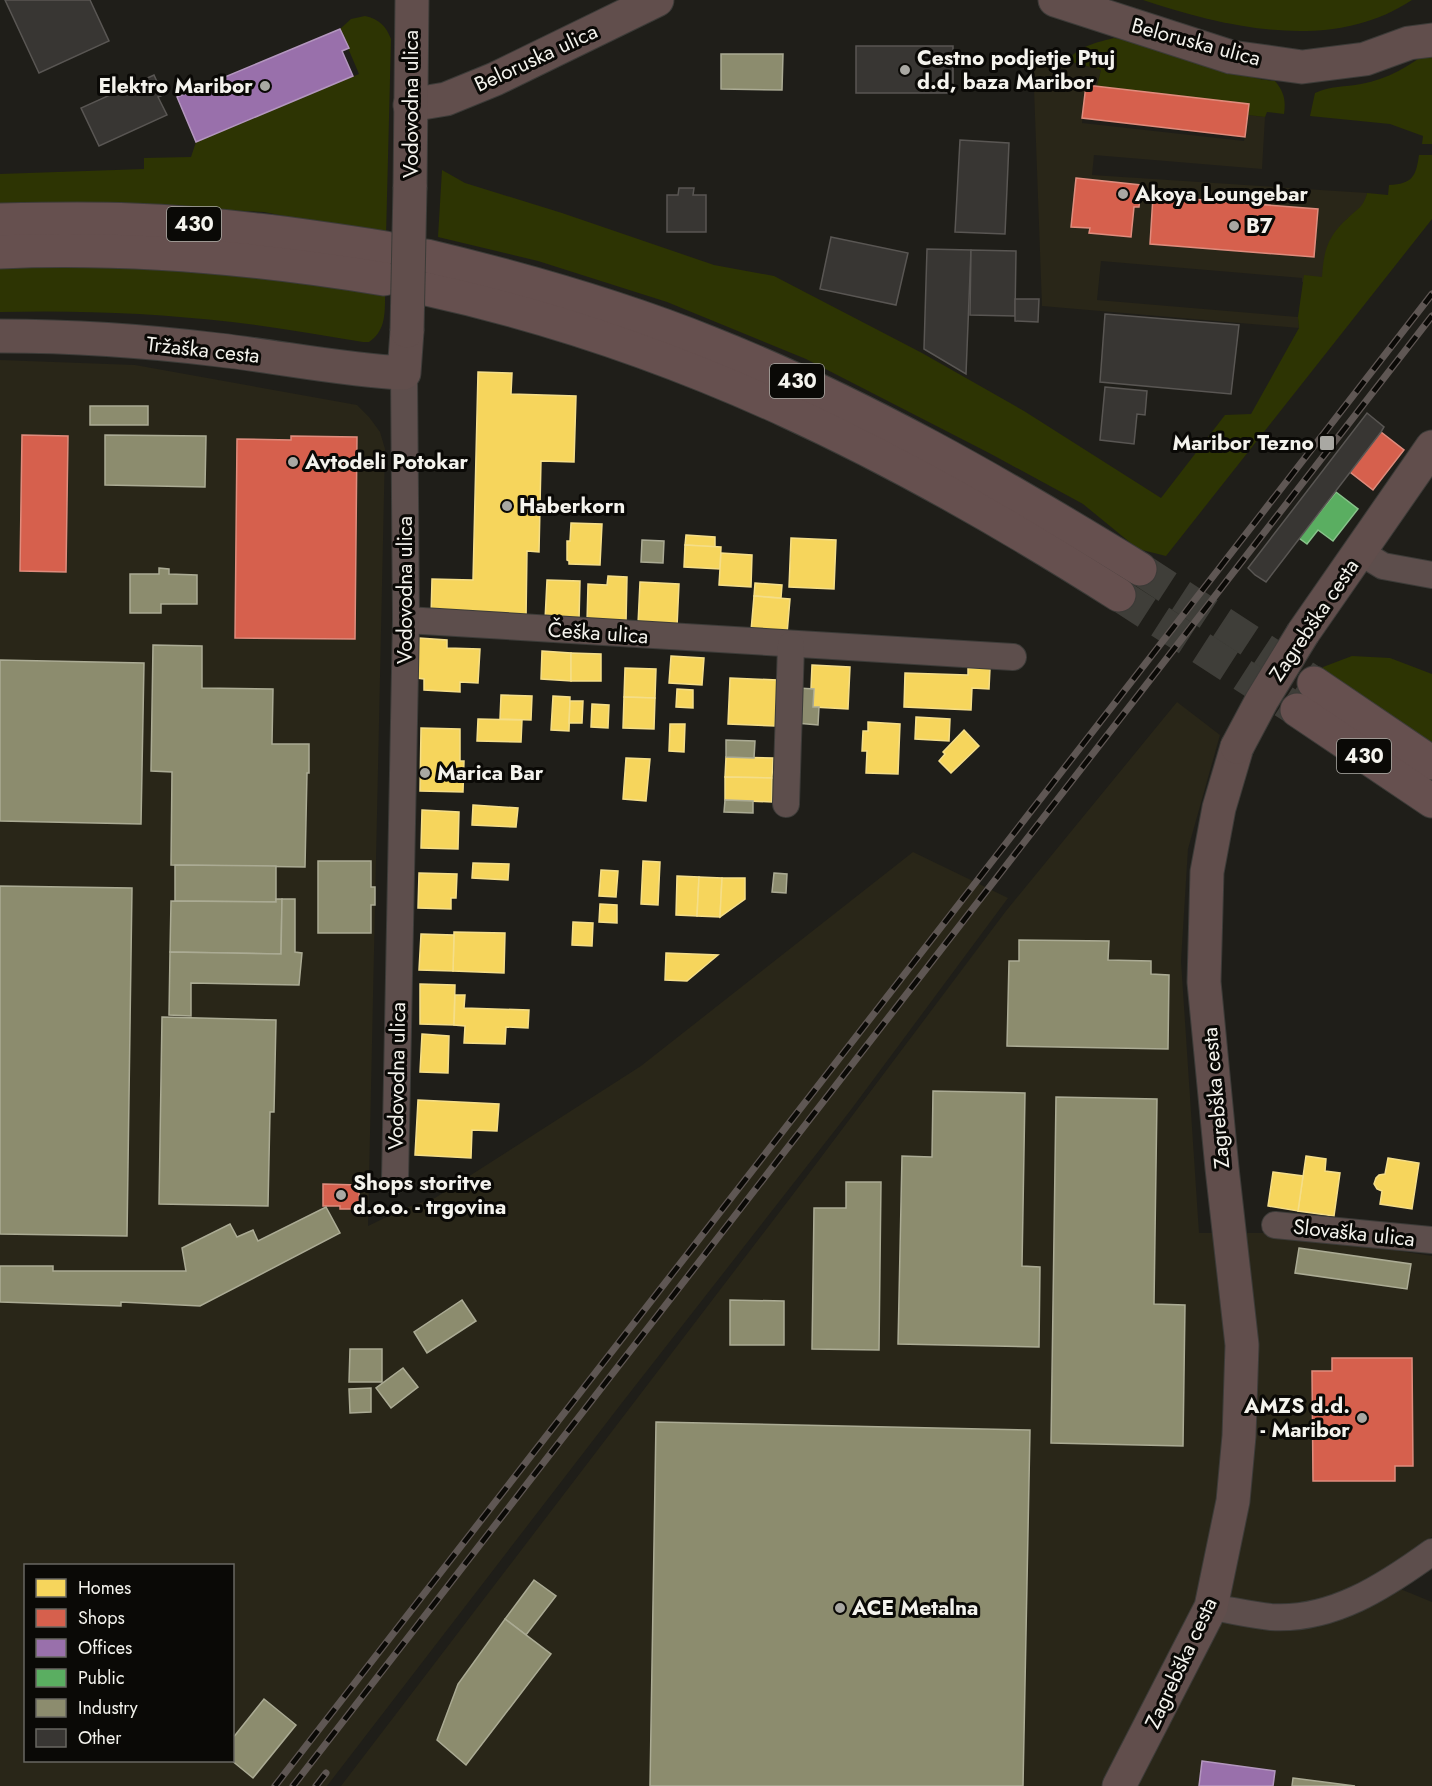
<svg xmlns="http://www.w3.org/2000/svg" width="1432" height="1786" font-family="Jost,sans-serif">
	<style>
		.built { fill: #292618; fill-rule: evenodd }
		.green { fill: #2d3403 }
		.homes { fill: #f6d55c; stroke: #f5de88; stroke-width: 1.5 }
		.shops { fill: #d6604d; stroke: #df8c7d; stroke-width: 1.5 }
		.offices { fill: #9970ab; stroke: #b497bf; stroke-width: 1.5 }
		.public { fill: #5aae61; stroke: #88c38b; stroke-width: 1.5 }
		.industry { fill: #8c8c6e; stroke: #abab94; stroke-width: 1.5 }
		.building { fill: #383633; stroke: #595653; stroke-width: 1.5 }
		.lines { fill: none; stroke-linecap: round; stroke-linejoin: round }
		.highway-tunnel { stroke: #3f3e39; stroke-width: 33; stroke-dasharray: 33 16; stroke-linecap: butt }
		.street-casing { stroke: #3c3b38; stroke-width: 28 }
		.secondary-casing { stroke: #3c3b38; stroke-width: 35 }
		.highway-casing { stroke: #3c3b38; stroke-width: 35 }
		.street { stroke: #5d4e4c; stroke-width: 26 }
		.secondary { stroke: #614e4c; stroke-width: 33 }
		.highway { stroke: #66504f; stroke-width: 33 }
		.rail-casing { stroke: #5f5754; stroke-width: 7 }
		.rail { stroke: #0a0906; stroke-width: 4.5; stroke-dasharray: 14; stroke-linecap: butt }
		.secondary-bridge-casing { stroke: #3c3b38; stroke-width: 35; stroke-linecap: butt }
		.secondary-bridge { stroke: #614e4c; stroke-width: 33 }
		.poi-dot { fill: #a9a8a3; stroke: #0a0906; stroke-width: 2 }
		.labels { text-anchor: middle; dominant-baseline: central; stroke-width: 6; stroke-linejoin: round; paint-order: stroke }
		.shield { fill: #0a0906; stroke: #aeada8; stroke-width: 1.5 }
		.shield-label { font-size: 20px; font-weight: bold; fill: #f4f3ed }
		.street-label { font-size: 21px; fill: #f4f3ed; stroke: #0a0906 }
		.poi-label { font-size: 21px; font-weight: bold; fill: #f4f3ed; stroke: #0a0906; text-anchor: start }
	</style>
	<rect width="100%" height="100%" fill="#1f1e19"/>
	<g class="built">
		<polygon points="1033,61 1068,61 1101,70 1097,86 1086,86 1082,123 1244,141 1248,115 1265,117 1262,169 1094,155 1092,175 1367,193 1364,205 1346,220 1333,284 1302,282 1302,278 1101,261 1097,300 1298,317 1299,328 1042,306"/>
		<path d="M0 360 135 365 357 405 369 417 380 432 385 449 368 1226 405 1208 435 1198 641 1066 913 852 1008 898 850 1111 621 1404 327 1786H0ZM26 1566H232V1760H26Z"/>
		<polygon points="1177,702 1220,735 1188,849 1181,961 1199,1233 1281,1233 1432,1256 1432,1537 1376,1579 1432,1602 1432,1786 341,1786 807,1176 1006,911"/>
	</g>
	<g class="green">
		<path d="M1143 0H1412C1332 53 1228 28 1143 0Z"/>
		<path d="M365 16C379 19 386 26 391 39L386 236 264 212 137 206 0 210V174L144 169V158L191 157 196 142 359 74 340 29 351 19Z"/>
		<path d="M1114 38 1134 42 1259 79 1275 81C1284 92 1286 100 1284 114L1267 112 1265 117 1248 115 1249 105 1097 86 1101 70 1068 61C1077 46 1099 42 1114 38Z"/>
		<path d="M1432 49V144H1422L1423 136 1390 124 1310 116 1315 93C1330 86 1345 87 1361 84 1389 79 1409 66 1432 49Z"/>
		<path d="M1419 155H1432V219L1166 556 1138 549 1083 504 991 454 806 359 667 302 538 261 438 237 442 170 465 183 562 213 714 265 774 276 922 353 1024 411 1161 498 1225 415 1251 414 1299 328 1298 317 1304 275 1322 277C1324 250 1327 237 1348 218 1358 208 1363 208 1367 193L1388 195 1389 185C1413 184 1416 176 1419 155Z"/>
		<path d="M0 265 176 266 385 293C385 312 386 331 369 342H363C319 335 276 327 232 322 155 313 77 310 0 312Z"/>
		<polygon points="1352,656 1390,658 1432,674 1432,752 1317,677 1323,667"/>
	</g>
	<g class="homes">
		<polygon points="478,372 512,373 511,394 576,396 574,462 541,461 539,552 527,551 526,620 431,617 432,579 473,580"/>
		<polygon points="571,523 602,524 600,565 569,564 569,561 567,560 567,541 570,541"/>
		<polygon points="686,535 715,537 715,547 685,545"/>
		<polygon points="791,538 836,540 834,589 789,587"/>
		<polygon points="685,545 721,547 720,569 684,567"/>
		<polygon points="721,553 752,555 751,587 719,585"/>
		<polygon points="608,576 627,577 626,623 587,622 588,584 607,585"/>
		<polygon points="547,580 580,581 579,621 545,620"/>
		<polygon points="640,582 679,584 677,627 638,624"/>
		<polygon points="755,583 782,585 781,598 754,596"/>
		<polygon points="754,596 790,599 787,634 751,631"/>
		<polygon points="419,638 447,640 447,648 480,649 478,683 460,682 460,692 424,690 424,679 417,678"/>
		<polygon points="542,651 571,653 571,681 541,679"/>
		<polygon points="571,653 601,654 601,681 571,681"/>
		<polygon points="671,656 704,658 702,685 669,683"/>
		<polygon points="812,665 850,667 848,709 813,707 814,689 811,689"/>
		<polygon points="625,668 656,669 655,698 624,697"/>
		<polygon points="968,668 990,668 989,689 972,688 971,710 904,707 905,673 968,675"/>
		<polygon points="730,678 777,680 775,726 728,724"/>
		<polygon points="677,689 693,690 693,708 676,707"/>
		<polygon points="501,695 532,696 531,720 500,719"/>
		<polygon points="553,696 570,697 569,731 551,730"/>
		<polygon points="624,697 655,698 654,729 623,728"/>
		<polygon points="570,701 583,701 582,723 569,723"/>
		<polygon points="592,704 609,705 608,728 591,727"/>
		<polygon points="916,717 950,719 949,741 915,739"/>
		<polygon points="478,719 522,720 521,742 477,741"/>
		<polygon points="868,722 900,724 898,774 866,773 867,751 862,751 863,731 868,731"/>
		<polygon points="670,724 685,724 684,752 669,751"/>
		<polygon points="421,728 460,729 460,761 464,761 463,792 420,791"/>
		<polygon points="964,730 979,746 951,773 939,761 945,754 943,752"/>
		<polygon points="726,757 773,758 772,778 725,777"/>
		<polygon points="626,758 650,759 646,801 623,799"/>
		<polygon points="725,777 772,778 772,802 725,800"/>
		<polygon points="473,805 518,808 516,827 472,825"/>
		<polygon points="422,810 459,812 458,849 421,848"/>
		<polygon points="643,861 660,862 658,905 641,904"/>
		<polygon points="473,863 509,864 508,880 472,878"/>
		<polygon points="601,870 618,871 616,897 599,896"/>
		<polygon points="419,873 457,874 456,898 451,898 451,909 418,908"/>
		<polygon points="677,876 699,877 697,916 676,915"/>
		<polygon points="699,877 722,878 720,917 697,916"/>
		<polygon points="722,878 745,878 745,899 720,917"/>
		<polygon points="600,904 617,905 617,923 599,922"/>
		<polygon points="573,922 593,923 592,946 572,945"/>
		<polygon points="454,932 505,933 504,973 453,971"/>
		<polygon points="421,934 454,935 453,971 419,970"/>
		<polygon points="666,953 718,955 687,981 665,980"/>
		<polygon points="420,984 455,985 454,1025 420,1024"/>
		<polygon points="455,995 465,995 464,1008 529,1010 528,1028 506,1027 505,1044 464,1043 465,1026 454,1025"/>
		<polygon points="422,1034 449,1036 448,1073 420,1072"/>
		<polygon points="418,1100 499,1104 497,1131 472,1130 471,1158 415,1155"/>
		<polygon points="1306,1156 1326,1159 1325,1171 1340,1173 1334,1216 1298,1211"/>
		<polygon points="1388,1158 1419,1163 1412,1209 1380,1204 1382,1191 1377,1189 1374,1184 1376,1178 1379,1175 1385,1174"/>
		<polygon points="1273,1172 1303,1176 1298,1211 1268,1206"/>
	</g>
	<g class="shops">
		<polygon points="1086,85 1249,104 1245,137 1082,118"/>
		<polygon points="1076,178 1141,185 1139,207 1134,207 1131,237 1089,233 1090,228 1071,227"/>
		<polygon points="1153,196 1318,209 1314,257 1150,244"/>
		<polygon points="1381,432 1404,450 1373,490 1350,472"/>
		<polygon points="22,435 68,436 66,572 20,571"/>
		<polygon points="291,436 357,437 355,639 235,638 237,439 291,440"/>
		<polygon points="323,1184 359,1185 359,1209 340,1209 340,1206 323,1206"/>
		<polygon points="1332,1358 1412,1358 1413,1466 1395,1466 1395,1481 1313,1481 1312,1371 1332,1371"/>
	</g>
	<g class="offices">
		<polygon points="340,29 349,48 342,51 353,76 196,142 177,97"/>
		<polygon points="1202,1761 1275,1771 1273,1786 1199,1786"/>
	</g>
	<polygon class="public" points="1336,492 1358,509 1333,541 1318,530 1307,544 1299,538"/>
	<g class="industry">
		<polygon points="721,54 783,54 782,90 721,89"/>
		<rect x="90" y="406" width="58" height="19"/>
		<polygon points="105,435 206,436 205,487 105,485"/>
		<polygon points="642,540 664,541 663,563 641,562"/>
		<polygon points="159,568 169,569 169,574 197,575 197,604 161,604 161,613 130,613 130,574 159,574"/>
		<polygon points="153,645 202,646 202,688 273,689 272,744 309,744 309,773 307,773 305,867 171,865 172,772 151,771"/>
		<polygon points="0,660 144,663 141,824 0,821"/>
		<polygon points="798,688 814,689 813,707 819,707 818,725 796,723"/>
		<polygon points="726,740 755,741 754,758 726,757"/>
		<polygon points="725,800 753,801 753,813 724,812"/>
		<polygon points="318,861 371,861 371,887 375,887 375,905 371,905 371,933 318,933"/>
		<polygon points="175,865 276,866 276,902 175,901"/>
		<polygon points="774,873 787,874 786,893 772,892"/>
		<polygon points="0,886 132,888 127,1236 0,1234"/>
		<polygon points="276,899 282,899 281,954 170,952 171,901 276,902"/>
		<polygon points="282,899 295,899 295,952 302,953 299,985 191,983 191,1016 169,1015 170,952 281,954"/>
		<polygon points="1019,940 1109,941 1108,960 1151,961 1151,974 1169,975 1168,1049 1007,1046 1009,961 1019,961"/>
		<polygon points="162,1017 276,1020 274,1112 270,1112 268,1206 159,1204"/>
		<polygon points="933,1091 1025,1093 1022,1266 1040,1267 1039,1347 898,1344 902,1156 932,1157"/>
		<polygon points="1056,1097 1157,1099 1154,1304 1185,1305 1183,1446 1051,1443"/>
		<polygon points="846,1182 881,1182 879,1350 812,1349 814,1208 846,1208"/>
		<polygon points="326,1207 340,1233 200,1306 121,1302 121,1306 0,1302 0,1266 53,1266 53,1271 186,1271 182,1248 230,1224 237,1237 253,1230 258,1241"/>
		<polygon points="1299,1248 1411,1264 1407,1289 1295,1273"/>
		<polygon points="462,1300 476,1321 427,1353 414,1332"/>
		<polygon points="730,1300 784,1301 784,1345 730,1345"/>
		<polygon points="350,1349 382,1349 382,1382 349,1382"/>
		<polygon points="403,1368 418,1387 391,1408 376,1388"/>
		<polygon points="371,1388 371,1412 350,1413 349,1389"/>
		<polygon points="656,1422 1030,1430 1023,1786 650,1786"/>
		<polygon points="534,1580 556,1596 526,1635 505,1619"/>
		<polygon points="505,1619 551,1654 466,1765 437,1740 458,1684"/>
		<polygon points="264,1699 296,1725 253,1778 231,1760 232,1739"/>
		<polygon points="1293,1778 1355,1786 1292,1786"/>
	</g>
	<g class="building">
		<polygon points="5,0 90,0 109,41 39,73"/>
		<rect x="856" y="46" width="97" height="47"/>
		<polygon points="154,75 163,95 158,97 167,115 99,146 81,108"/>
		<polygon points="960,140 1009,143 1005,234 955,232"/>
		<polygon points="679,188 694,188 693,195 706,195 706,232 667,232 667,195 678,195"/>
		<polygon points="831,237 908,253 896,305 820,289"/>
		<polygon points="927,249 971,250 966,374 924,349"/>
		<polygon points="971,250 1016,251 1015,316 970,315"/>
		<polygon points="1015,299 1039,299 1038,322 1015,321"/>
		<polygon points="1105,314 1239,325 1231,394 1100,382"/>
		<polygon points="1105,387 1147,391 1145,415 1137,414 1134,444 1100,440"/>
		<polygon points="1367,413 1384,427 1381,432 1266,582 1255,575 1248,568"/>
	</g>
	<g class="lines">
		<g class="highway-tunnel">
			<polyline points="1140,569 1314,683"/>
			<polyline points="1119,595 1297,710"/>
		</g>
		<defs>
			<g id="street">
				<polyline points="1360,552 1383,566 1432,575"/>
				<polyline points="406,620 1013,657"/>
				<polyline points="786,804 791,645"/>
				<polyline points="395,1180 406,620 404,373"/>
				<polyline points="1275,1225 1432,1240"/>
				<path d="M1211 1607C1231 1610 1251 1615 1271 1617 1332 1621 1385 1586 1432 1552"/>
			</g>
			<g id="secondary">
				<polyline points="1055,0 1231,57 1302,67 1365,59 1409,43 1432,40"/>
				<polyline points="410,105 446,99 495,79 657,0"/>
				<polyline points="410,187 412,0"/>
				<path d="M0 336C73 336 146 341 219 350 281 357 342 370 404 373L407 331"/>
				<polyline points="1303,633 1432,447"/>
				<polyline points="1119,1786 1211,1607 1233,1501 1239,1436 1242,1345 1222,1168 1204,982 1207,872 1219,808 1237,747"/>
			</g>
			<g id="highway">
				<path d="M0 220C44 219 88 218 132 220 217 223 302 235 386 248"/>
				<path d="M0 252C129 246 256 258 384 279"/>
				<path d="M427 256C523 279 618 306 710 343 861 403 1002 484 1140 569"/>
				<path d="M426 289C682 345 899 455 1119 595"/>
				<polyline points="1314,683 1432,763"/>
				<polyline points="1297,710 1432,801"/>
			</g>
		</defs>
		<use href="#street" class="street-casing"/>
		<use href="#secondary" class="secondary-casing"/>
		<use href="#highway" class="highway-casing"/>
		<use href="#street" class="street"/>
		<use href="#secondary" class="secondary"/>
		<use href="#highway" class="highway"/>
		<defs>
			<g id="rail">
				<polyline points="275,1786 1432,294"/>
				<polyline points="293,1786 1432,316"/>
				<polyline points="316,1786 326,1773"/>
			</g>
		</defs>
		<use href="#rail" class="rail-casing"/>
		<use href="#rail" class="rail"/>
		<defs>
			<g id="secondary-bridge">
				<polyline points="407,331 410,187"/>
				<polyline points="1237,747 1262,700 1303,633"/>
			</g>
		</defs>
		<use href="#secondary-bridge" class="secondary-bridge-casing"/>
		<use href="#secondary-bridge" class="secondary-bridge"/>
	</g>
	<g class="poi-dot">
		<circle cx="905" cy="70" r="6"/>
		<circle cx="265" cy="86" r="6"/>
		<circle cx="1123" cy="194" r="6"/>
		<circle cx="1234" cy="226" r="6"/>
		<rect x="1319" y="435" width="16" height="16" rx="3"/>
		<circle cx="293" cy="462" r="6"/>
		<circle cx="507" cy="506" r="6"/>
		<circle cx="425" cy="773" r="6"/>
		<circle cx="341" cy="1195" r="6"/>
		<circle cx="1362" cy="1418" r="6"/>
		<circle cx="840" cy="1608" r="6"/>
	</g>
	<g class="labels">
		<g class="shield">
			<rect x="167" y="207" width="54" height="34" rx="4.5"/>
			<rect x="770" y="364" width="54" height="34" rx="4.5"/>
			<rect x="1337" y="739" width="54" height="34" rx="4.5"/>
		</g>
		<g class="shield-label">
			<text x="194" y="224">430</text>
			<text x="797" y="381">430</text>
			<text x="1364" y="756">430</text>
		</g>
		<g class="street-label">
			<text transform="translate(1196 42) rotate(15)">Beloruska ulica</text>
			<text transform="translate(536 58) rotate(-25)">Beloruska ulica</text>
			<text transform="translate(411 104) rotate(-90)">Vodovodna ulica</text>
			<text transform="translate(203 350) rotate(6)">Tržaška cesta</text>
			<text transform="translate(405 590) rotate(-90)">Vodovodna ulica</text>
			<text transform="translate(1314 620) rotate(-56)">Zagrebška cesta</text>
			<text transform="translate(598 633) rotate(4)">Češka ulica</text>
			<text transform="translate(397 1076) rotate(-89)">Vodovodna ulica</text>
			<text transform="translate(1216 1098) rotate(-95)">Zagrebška cesta</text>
			<text transform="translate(1354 1233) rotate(6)">Slovaška ulica</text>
			<text transform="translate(1181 1663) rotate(-65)">Zagrebška cesta</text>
		</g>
		<g class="poi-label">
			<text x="917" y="58">Cestno podjetje Ptuj<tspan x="917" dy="24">d.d, baza Maribor</tspan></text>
			<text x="253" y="86" text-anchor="end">Elektro Maribor</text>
			<text x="1135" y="194">Akoya Loungebar</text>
			<text x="1246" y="226">B7</text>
			<text x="1314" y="443" text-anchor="end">Maribor Tezno</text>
			<text x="305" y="462">Avtodeli Potokar</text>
			<text x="519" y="506">Haberkorn</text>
			<text x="437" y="773">Marica Bar</text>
			<text x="353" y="1183">Shops storitve<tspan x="353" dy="24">d.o.o. - trgovina</tspan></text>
			<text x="1350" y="1406" text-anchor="end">AMZS d.d.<tspan x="1350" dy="24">- Maribor</tspan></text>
			<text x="852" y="1608">ACE Metalna</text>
		</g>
	</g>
	<rect x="24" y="1564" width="210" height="198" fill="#0a0906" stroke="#686762" stroke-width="1.5"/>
	<rect x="36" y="1579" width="30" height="18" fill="#f6d55c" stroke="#686762" stroke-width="1.5"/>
	<text x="78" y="1594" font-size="18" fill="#f4f3ed">Homes</text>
	<rect x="36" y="1609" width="30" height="18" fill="#d6604d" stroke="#686762" stroke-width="1.5"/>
	<text x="78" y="1624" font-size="18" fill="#f4f3ed">Shops</text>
	<rect x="36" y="1639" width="30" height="18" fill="#9970ab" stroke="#686762" stroke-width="1.5"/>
	<text x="78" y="1654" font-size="18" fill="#f4f3ed">Offices</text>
	<rect x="36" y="1669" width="30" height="18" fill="#5aae61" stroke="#686762" stroke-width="1.5"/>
	<text x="78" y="1684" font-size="18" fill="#f4f3ed">Public</text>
	<rect x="36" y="1699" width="30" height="18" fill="#8c8c6e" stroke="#686762" stroke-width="1.5"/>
	<text x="78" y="1714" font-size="18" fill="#f4f3ed">Industry</text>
	<rect x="36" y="1729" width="30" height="18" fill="#383633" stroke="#686762" stroke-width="1.5"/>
	<text x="78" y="1744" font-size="18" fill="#f4f3ed">Other</text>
</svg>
